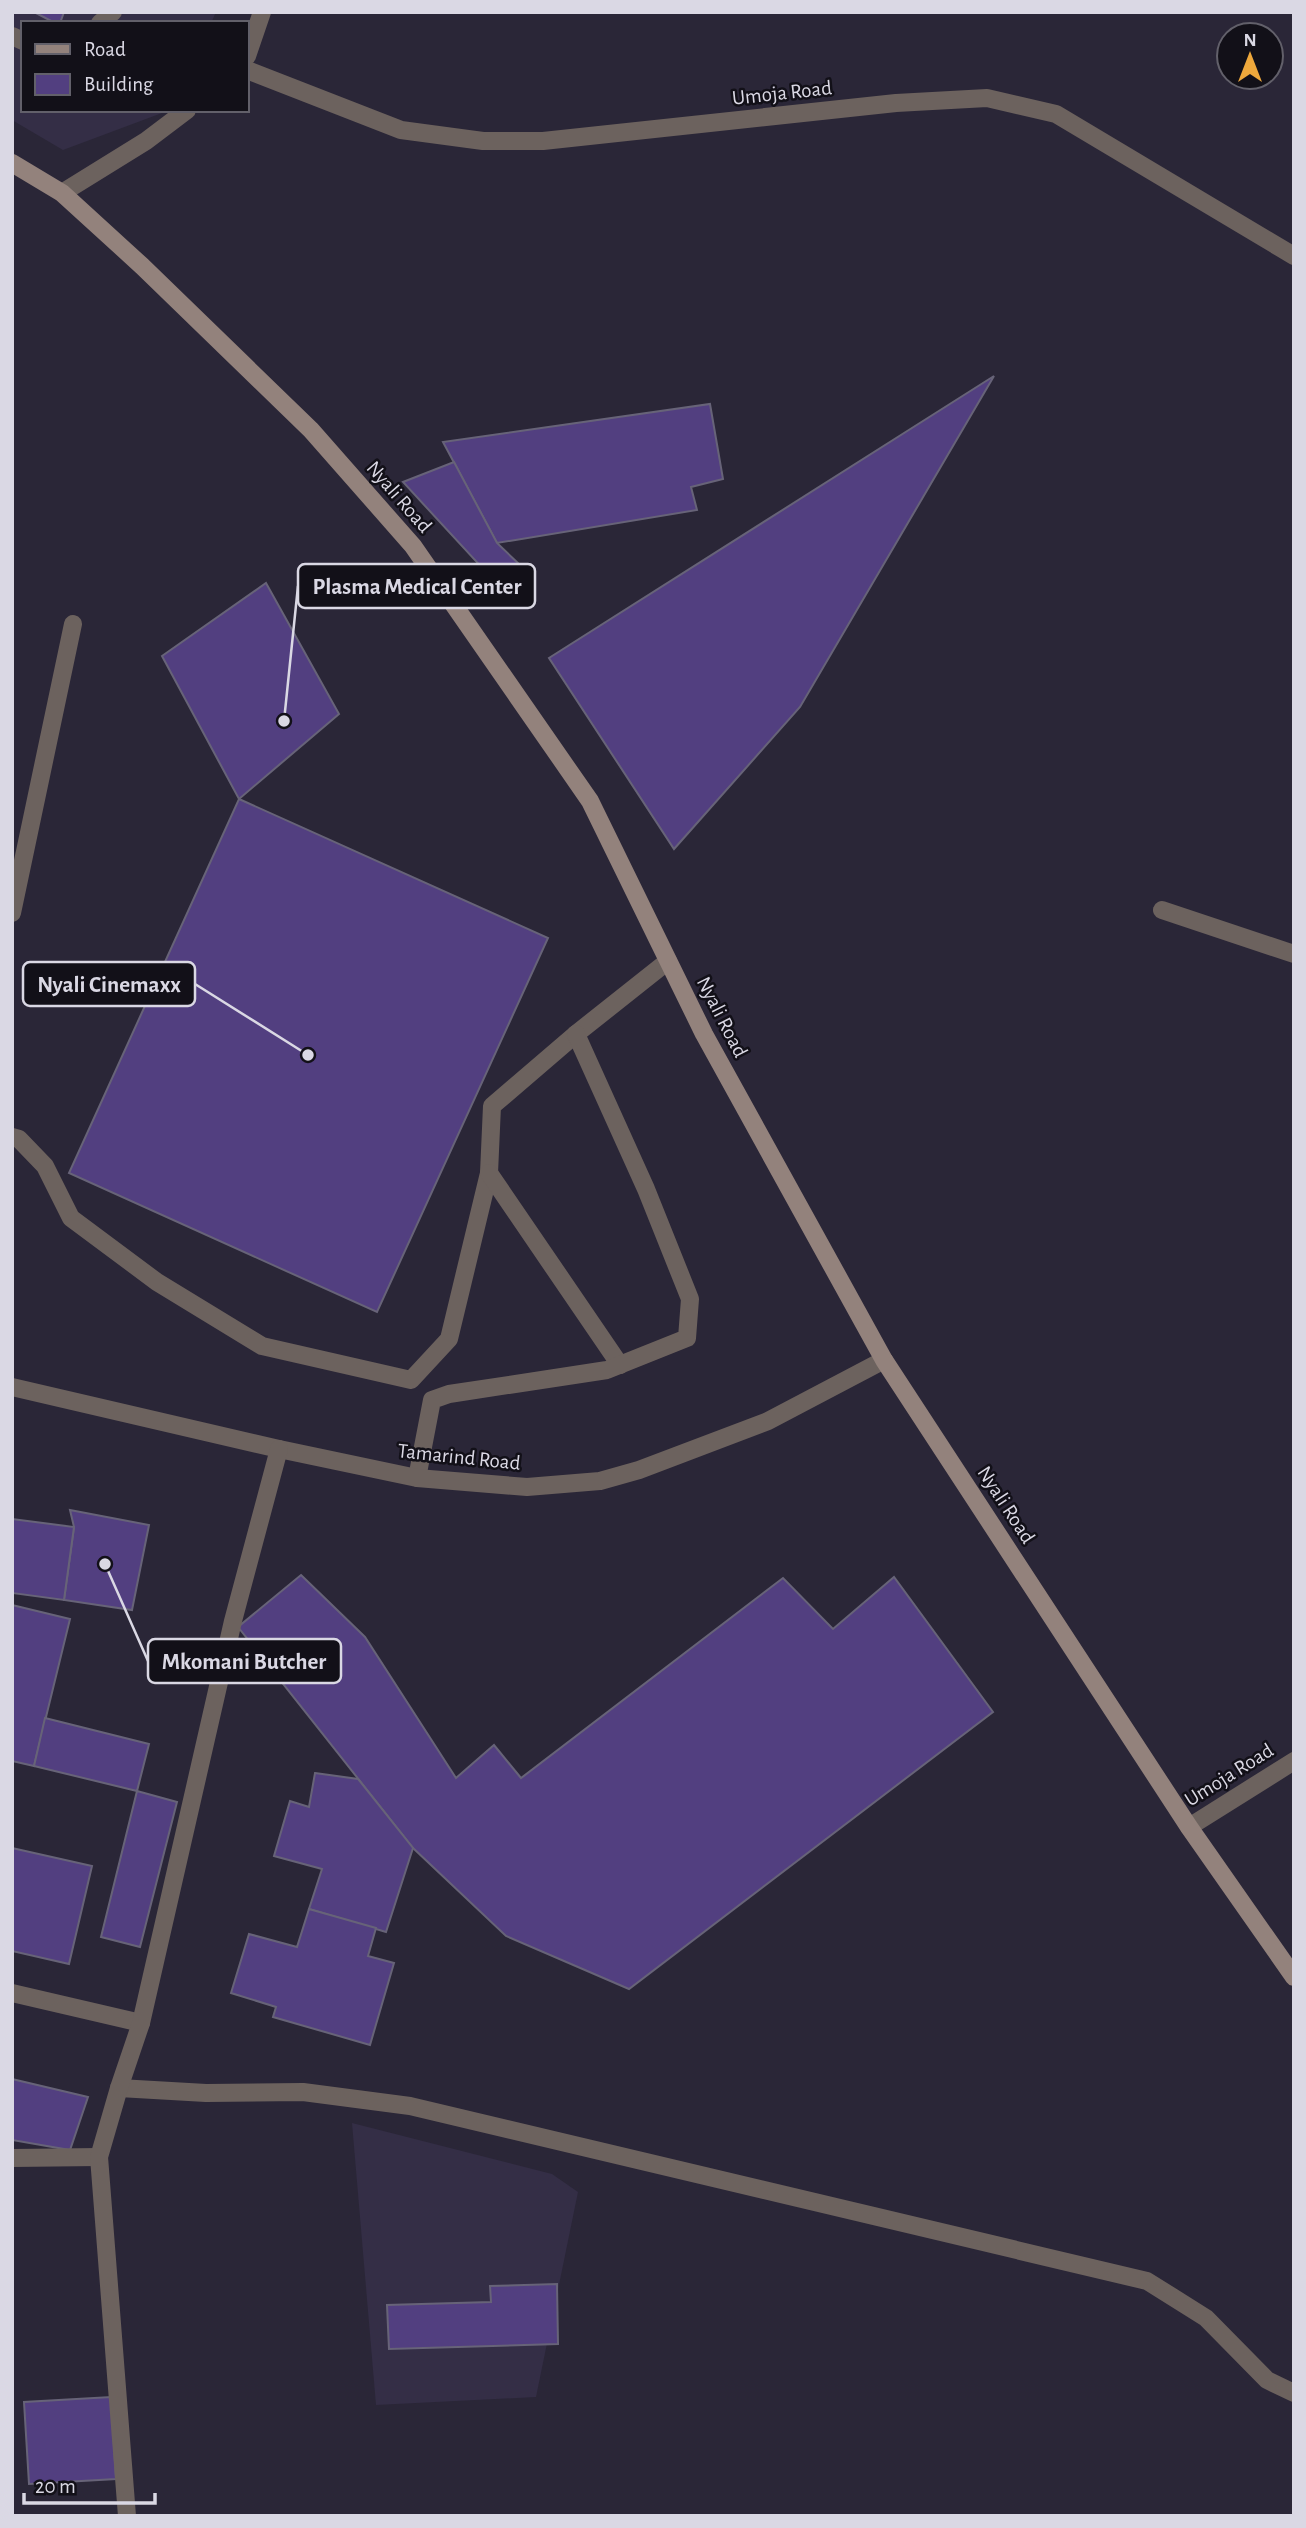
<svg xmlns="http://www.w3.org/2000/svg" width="1306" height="2528" font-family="'Alegreya Sans',sans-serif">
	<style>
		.built { fill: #342e46 }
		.building { fill: #523f80; stroke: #676378; stroke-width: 2 }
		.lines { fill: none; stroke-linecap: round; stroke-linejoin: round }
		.service { stroke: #6c625e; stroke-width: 18 }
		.minor { stroke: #6c625e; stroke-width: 18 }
		.secondary { stroke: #93827c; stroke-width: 18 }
		.labels { text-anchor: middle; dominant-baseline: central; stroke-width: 5; stroke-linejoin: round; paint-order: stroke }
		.street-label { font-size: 21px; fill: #dad8e4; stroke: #121018 }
		.leader { fill: none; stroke: #dad8e4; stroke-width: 2.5 }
		.callout-dot { fill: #dad8e4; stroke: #121018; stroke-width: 2.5 }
		.callout { fill: #121018; stroke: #dad8e4; stroke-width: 2.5 }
		.callout-label { font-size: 23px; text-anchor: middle; font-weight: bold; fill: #dad8e4 }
	</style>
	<rect width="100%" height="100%" fill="#2a2637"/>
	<g class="built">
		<polygon points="12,12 216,12 211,23 23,23 23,110 170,110 63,150 12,120"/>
		<polygon points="352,2123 552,2174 578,2192 536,2397 376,2405"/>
	</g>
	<g class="building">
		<polygon points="34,12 64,12 60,23 55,23"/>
		<polygon points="994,376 800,707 674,849 549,658"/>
		<polygon points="710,404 723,479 691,487 697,510 497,543 443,442"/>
		<polygon points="454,462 497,543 521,566 497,584 403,482"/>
		<polygon points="266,583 339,714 239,799 162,656"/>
		<polygon points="239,799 548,938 377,1312 69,1173"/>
		<polygon points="70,1510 149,1525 132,1610 64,1600 74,1527"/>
		<polygon points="12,1519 74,1527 64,1600 12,1593"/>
		<polygon points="301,1575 365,1637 456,1778 494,1745 521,1778 783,1578 833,1629 894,1577 993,1712 629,1989 506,1936 413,1848 238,1627"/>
		<polygon points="12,1605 70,1619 34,1766 12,1761"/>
		<polygon points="45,1718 149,1744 137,1791 34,1766"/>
		<polygon points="315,1773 358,1779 413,1848 386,1932 309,1909 322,1869 274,1856 290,1801 309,1807"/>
		<polygon points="137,1791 177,1802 140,1947 101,1937"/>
		<polygon points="12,1848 92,1866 69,1964 12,1951"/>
		<polygon points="309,1909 376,1928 368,1956 394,1963 370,2045 273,2017 276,2007 231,1993 249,1934 297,1947"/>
		<polygon points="12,2079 88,2097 70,2150 12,2140"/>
		<polygon points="557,2284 558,2344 389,2349 387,2305 491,2302 490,2286"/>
		<polygon points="111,2397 116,2479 29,2484 24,2402"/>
	</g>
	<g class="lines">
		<g class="service">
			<polyline points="100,23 113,12"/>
			<polyline points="12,36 23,41"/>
			<polyline points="12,1137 19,1139 45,1166 71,1218 157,1282 262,1346 411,1380 449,1339 489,1173 492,1106 576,1034 668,961"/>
			<polyline points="489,1173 620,1365"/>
			<polyline points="417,1478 432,1400 449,1394 607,1370 687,1338 690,1299 646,1189 576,1034"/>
			<polyline points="119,2088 206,2093 303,2092 410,2106 1147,2281 1206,2318 1267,2380 1294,2393"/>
		</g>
		<g class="minor">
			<polyline points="247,56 262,12"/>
			<polyline points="247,70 401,130 483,141 543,141 896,103 987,98 1056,114 1294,256"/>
			<polyline points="62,193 146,141 187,110"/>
			<polyline points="1162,910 1294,954"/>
			<polyline points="12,913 73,624"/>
			<polyline points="12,1387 279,1449 417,1478 527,1487 600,1481 639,1470 768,1421 884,1360"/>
			<polyline points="1189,1827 1294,1761"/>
			<polyline points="12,1993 141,2023"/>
			<polyline points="12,2158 99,2157"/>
			<polyline points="127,2516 99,2157 119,2088 141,2023 233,1621 279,1449"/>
		</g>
		<polyline class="secondary" points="12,163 62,193 142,266 311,430 413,546 590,801 704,1034 884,1360 1189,1827 1294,1977"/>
	</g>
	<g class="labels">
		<g class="street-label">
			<text transform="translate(782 93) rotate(-6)">Umoja Road</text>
			<text transform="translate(399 497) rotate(49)">Nyali Road</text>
			<text transform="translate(722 1017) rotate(63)">Nyali Road</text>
			<text transform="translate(459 1457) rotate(6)">Tamarind Road</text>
			<text transform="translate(1006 1505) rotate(57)">Nyali Road</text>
			<text transform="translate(1229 1775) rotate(-32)">Umoja Road</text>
		</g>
	</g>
	<path class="leader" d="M284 721L298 586M308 1055L195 984M105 1564L148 1661"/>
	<g class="callout-dot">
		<circle cx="284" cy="721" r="7"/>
		<circle cx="308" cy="1055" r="7"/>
		<circle cx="105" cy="1564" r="7"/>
	</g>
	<g class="callout">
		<rect x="298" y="564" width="237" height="44" rx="7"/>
		<rect x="23" y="962" width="172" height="44" rx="7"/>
		<rect x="148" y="1639" width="193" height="44" rx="7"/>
	</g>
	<g class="callout-label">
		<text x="417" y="594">Plasma Medical Center</text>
		<text x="109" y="992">Nyali Cinemaxx</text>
		<text x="244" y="1669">Mkomani Butcher</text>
	</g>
	<rect width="1306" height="2528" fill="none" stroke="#dad8e4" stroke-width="28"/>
	<rect x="21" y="21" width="228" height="91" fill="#121018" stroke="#62606a" stroke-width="2"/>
	<rect x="35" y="44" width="35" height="10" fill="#93827c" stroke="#62606a" stroke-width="2"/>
	<text x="84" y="56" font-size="21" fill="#dad8e4">Road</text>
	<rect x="35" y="74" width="35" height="21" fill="#523f80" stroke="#62606a" stroke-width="2"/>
	<text x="84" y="91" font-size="21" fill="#dad8e4">Building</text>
	<g transform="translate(1250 56)"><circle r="33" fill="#121018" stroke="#62606a" stroke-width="2"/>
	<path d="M0-5L12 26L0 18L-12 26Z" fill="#eea83c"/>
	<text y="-10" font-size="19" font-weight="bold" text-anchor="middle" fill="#dad8e4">N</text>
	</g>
	<path d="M24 2493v10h131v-10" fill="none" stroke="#dad8e4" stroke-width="3.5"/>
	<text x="35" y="2493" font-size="21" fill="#dad8e4" stroke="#121018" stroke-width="5" paint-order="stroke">20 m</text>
</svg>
